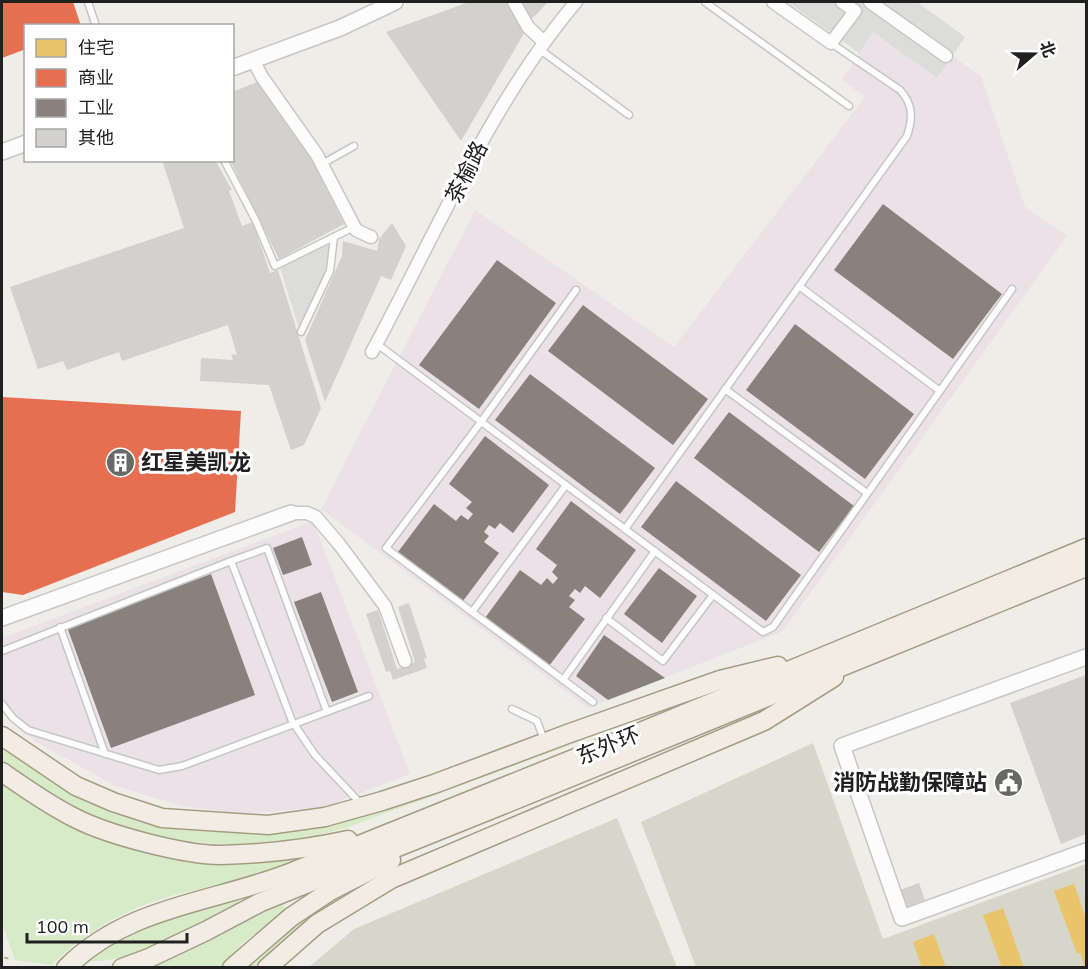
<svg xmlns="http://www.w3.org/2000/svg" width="1088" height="969" font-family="Mulish,'Noto Sans SC',sans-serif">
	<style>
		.industrial { fill: #ebe1e6 }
		.religious { fill: #dcdcda }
		.construction { fill: #d6d7ca }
		.grass { fill: #d8ebc8 }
		.homes { fill: #e9c46a }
		.shops { fill: #e76f51 }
		.industry { fill: #8a817c }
		.building { fill: #d2d1ce }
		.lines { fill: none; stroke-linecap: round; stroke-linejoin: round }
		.service-casing { stroke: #c7c6c4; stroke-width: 9 }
		.minor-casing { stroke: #c7c6c4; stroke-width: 15 }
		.tertiary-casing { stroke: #c7c6c4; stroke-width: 18 }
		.primary-casing { stroke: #a49d84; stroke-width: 21 }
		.service { stroke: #fcfcfc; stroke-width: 6 }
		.minor { stroke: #fcfcfc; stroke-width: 12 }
		.tertiary { stroke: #fcfcfc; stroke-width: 15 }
		.primary { stroke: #f1ede5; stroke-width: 18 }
		.primary-bridge-casing { stroke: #a49d84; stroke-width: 21; stroke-linecap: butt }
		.primary-bridge { stroke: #f1ede5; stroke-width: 18 }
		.labels { text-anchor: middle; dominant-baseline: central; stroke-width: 6; stroke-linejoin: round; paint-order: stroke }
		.street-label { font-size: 22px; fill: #202020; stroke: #fff }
		.poi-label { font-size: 22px; font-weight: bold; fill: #202020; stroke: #fff; text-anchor: start }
	</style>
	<rect width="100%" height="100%" fill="#eeede8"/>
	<g class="industrial">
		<polygon points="873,32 937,78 952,56 981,76 1025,207 1067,236 783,631 588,708 321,509 475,210 674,347 865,97 842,80"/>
		<polygon points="313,521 410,774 324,807 246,814 182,806 116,786 36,742 2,712 2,638"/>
	</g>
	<g class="religious">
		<polygon points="788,2 917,2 965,37 937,78 873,32 859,53"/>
		<polygon points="334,233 338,242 332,272 302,338 278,261"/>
	</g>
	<g class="construction">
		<polygon points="813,743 883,939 1086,864 1086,967 696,967 641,822"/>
		<polygon points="617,818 677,967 309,967 354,929"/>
	</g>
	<g class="grass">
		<path d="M706 691 565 747 346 828C262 852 177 850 96 816 85 812 73 808 63 802 42 790 22 776 2 762V742L89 797 288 830Z"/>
		<polygon points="2,778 105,837 295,855 296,860 265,873 171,896 138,907 106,923 75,944 51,965 15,960 2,923"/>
		<polygon points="429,854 315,917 283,942 255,967 242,968 300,918 350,888"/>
		<path d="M236 899 239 903C204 924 160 949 119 958 109 960 97 961 87 962 132 925 181 914 236 899Z"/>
		<path d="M283 904 286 911 243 943 221 967 152 968C197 950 237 922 283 904Z"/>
	</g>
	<g class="homes">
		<polygon points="1074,884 1086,919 1086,968 1085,968 1080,953 1077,954 1054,891"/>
		<polygon points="1003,908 1024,968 1002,968 983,915"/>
		<polygon points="934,934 946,968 922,968 913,942"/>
	</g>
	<g class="shops">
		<polygon points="2,2 73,2 81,26 26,26 26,49 2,58"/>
		<polygon points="2,397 241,411 235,512 23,595 2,592"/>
	</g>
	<g class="industry">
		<polygon points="883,204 1002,294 953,359 834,270"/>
		<polygon points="497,260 556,303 479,409 419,365"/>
		<polygon points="583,305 708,399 673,445 548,351"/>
		<polygon points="795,324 914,414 865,479 746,390"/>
		<polygon points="530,374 655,468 620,514 495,420"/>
		<polygon points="729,412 854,506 819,552 694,458"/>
		<polygon points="485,436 549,485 513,533 500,523 495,529 489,525 484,532 489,536 484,542 499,553 463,601 398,552 434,504 456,521 461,515 468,520 473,514 466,508 472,502 449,484"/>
		<polygon points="676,481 801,575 766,621 641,527"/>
		<polygon points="571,501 636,550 600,598 585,586 580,593 575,589 569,596 575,600 569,607 585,619 549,666 485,618 520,570 541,585 547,578 553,584 558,578 552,572 557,565 536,549"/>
		<polygon points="302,537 312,565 283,575 273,548"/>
		<polygon points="659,568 697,596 662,643 624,614"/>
		<polygon points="211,574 255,695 111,748 67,627"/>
		<polygon points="321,592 358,692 332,702 294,602"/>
		<polygon points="604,635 665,678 608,700 576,676"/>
	</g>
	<g class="building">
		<polygon points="469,2 507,2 511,12 526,30 461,141 386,32"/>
		<polygon points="521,2 548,2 528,23"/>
		<polygon points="257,82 309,155 344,224 279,259 230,160 232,160 232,92"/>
		<polygon points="162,160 215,160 232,190 229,191 242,226 253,222 270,273 278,270 321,408 304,445 291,450 269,385 200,381 201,358 233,360 231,354 237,355 228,325 122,361 119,352 67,370 63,361 38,369 10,287 184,228"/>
		<polygon points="392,223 406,246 391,280 381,276 325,402 305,340 342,256 343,241 377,251 379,239"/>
		<polygon points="409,603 427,658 424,659 427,668 393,680 390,671 386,672 366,614 378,610 397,669 415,662 398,607"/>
		<polygon points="1086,675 1086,834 1061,844 1010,703"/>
		<polygon points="919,883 925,900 906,907 900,890"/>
	</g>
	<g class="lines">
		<defs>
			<g id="service">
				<polyline points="88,2 96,26"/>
				<polyline points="705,2 849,106"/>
				<polyline points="539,49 629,115"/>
				<polyline points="224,160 256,221 275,266 354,227"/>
				<polyline points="322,164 354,146"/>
				<polyline points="799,286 940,391"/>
				<polyline points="576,290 481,422 386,548 593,702"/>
				<polyline points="301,332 330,271 334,237"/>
				<polyline points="377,344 763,632 773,627 1012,289"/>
				<polyline points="725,389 867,493"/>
				<path d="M625 529 907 136C913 118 913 104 900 90L831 43"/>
				<polyline points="231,561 267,548 327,712"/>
				<polyline points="472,612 566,485"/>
				<polyline points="606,618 663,661 713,595"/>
				<polyline points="60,627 105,754"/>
				<polyline points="2,651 231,561 292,721 315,755 362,805"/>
				<polyline points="563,680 655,551"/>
				<polyline points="2,704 13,718 28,730 159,770 182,766 369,696"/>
				<polyline points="512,709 537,721 544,740"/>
			</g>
			<g id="minor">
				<polyline points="514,2 528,27 544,42"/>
				<polyline points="773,2 831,43 855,11 842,2"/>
				<polyline points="870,2 946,56"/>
				<polyline points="253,60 262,77 317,155 356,230 371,237"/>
				<path d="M372 352C436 234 489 105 576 2"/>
				<polyline points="291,513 307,513 316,517 339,544 385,606 405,661"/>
			</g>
			<g id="tertiary">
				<polyline points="232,68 340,28 395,2"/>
				<polyline points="2,152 26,143"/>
				<polyline points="2,618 291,513"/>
				<polyline points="1086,657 842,746 902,918 1086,851"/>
			</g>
			<g id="primary">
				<polyline points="2,736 76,786 113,802 162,818 268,825 325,817 382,801 434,784 570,733 720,680 778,666"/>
				<path d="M2 772C25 788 49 805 75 818 108 835 184 855 221 855 263 854 307 849 348 840"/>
				<path d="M66 968C129 905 214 903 292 872L633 735 1086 548"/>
				<polyline points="122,968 149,958 206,931 261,902 500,806 1086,567"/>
				<polyline points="232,968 291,917 330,891 391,860"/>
				<polyline points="267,968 317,924 391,879 764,721 834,677"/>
			</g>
		</defs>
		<use href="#service" class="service-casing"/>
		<use href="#minor" class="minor-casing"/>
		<use href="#tertiary" class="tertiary-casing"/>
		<use href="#primary" class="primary-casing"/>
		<use href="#service" class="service"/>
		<use href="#minor" class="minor"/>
		<use href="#tertiary" class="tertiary"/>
		<use href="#primary" class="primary"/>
		<defs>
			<polyline id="primary-bridge" points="2,967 6,968"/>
		</defs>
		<use href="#primary-bridge" class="primary-bridge-casing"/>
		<use href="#primary-bridge" class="primary-bridge"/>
	</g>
	<defs>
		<symbol id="building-disc" viewBox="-11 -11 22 22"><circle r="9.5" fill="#686866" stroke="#fff"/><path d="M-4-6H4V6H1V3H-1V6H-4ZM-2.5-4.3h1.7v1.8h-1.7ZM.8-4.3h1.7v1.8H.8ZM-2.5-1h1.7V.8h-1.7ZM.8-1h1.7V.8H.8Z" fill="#fff"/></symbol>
		<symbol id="civic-disc" viewBox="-11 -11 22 22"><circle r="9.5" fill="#686866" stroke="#fff"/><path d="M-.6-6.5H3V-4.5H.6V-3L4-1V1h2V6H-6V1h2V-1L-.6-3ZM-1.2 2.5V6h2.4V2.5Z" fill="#fff"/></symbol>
	</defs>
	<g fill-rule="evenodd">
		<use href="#building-disc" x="104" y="446" width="33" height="33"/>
		<use href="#civic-disc" x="992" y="766" width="33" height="33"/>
	</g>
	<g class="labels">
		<g class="street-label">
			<text transform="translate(466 172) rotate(-63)">茶榆路</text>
			<text transform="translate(608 745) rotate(-22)">东外环</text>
		</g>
		<g class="poi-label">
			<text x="141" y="462">红星美凯龙</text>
			<text x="987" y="782" text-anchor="end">消防战勤保障站</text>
		</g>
	</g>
	<rect width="1088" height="969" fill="none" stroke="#202020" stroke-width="6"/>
	<rect x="24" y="24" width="210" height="138" fill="#ffffff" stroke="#a6a6a6" stroke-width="1.5"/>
	<rect x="36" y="39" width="30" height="18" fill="#e9c46a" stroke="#a6a6a6" stroke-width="1.5"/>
	<text x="78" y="54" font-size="18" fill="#202020">住宅</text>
	<rect x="36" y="69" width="30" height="18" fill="#e76f51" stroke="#a6a6a6" stroke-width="1.5"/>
	<text x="78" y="84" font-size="18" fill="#202020">商业</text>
	<rect x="36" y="99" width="30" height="18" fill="#8a817c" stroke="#a6a6a6" stroke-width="1.5"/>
	<text x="78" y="114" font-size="18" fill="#202020">工业</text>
	<rect x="36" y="129" width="30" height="18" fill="#d2d1ce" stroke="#a6a6a6" stroke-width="1.5"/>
	<text x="78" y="144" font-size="18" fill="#202020">其他</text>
	<g transform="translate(1034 54) rotate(70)" stroke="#ffffff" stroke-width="4.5" paint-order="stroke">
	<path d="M0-4.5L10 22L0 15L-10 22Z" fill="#202020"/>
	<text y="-9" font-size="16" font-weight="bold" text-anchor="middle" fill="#202020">北</text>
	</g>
	<path d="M27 933v9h160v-9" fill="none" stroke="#202020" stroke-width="3"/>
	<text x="36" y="933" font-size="18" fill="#202020" stroke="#ffffff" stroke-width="4.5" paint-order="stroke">100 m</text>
</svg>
